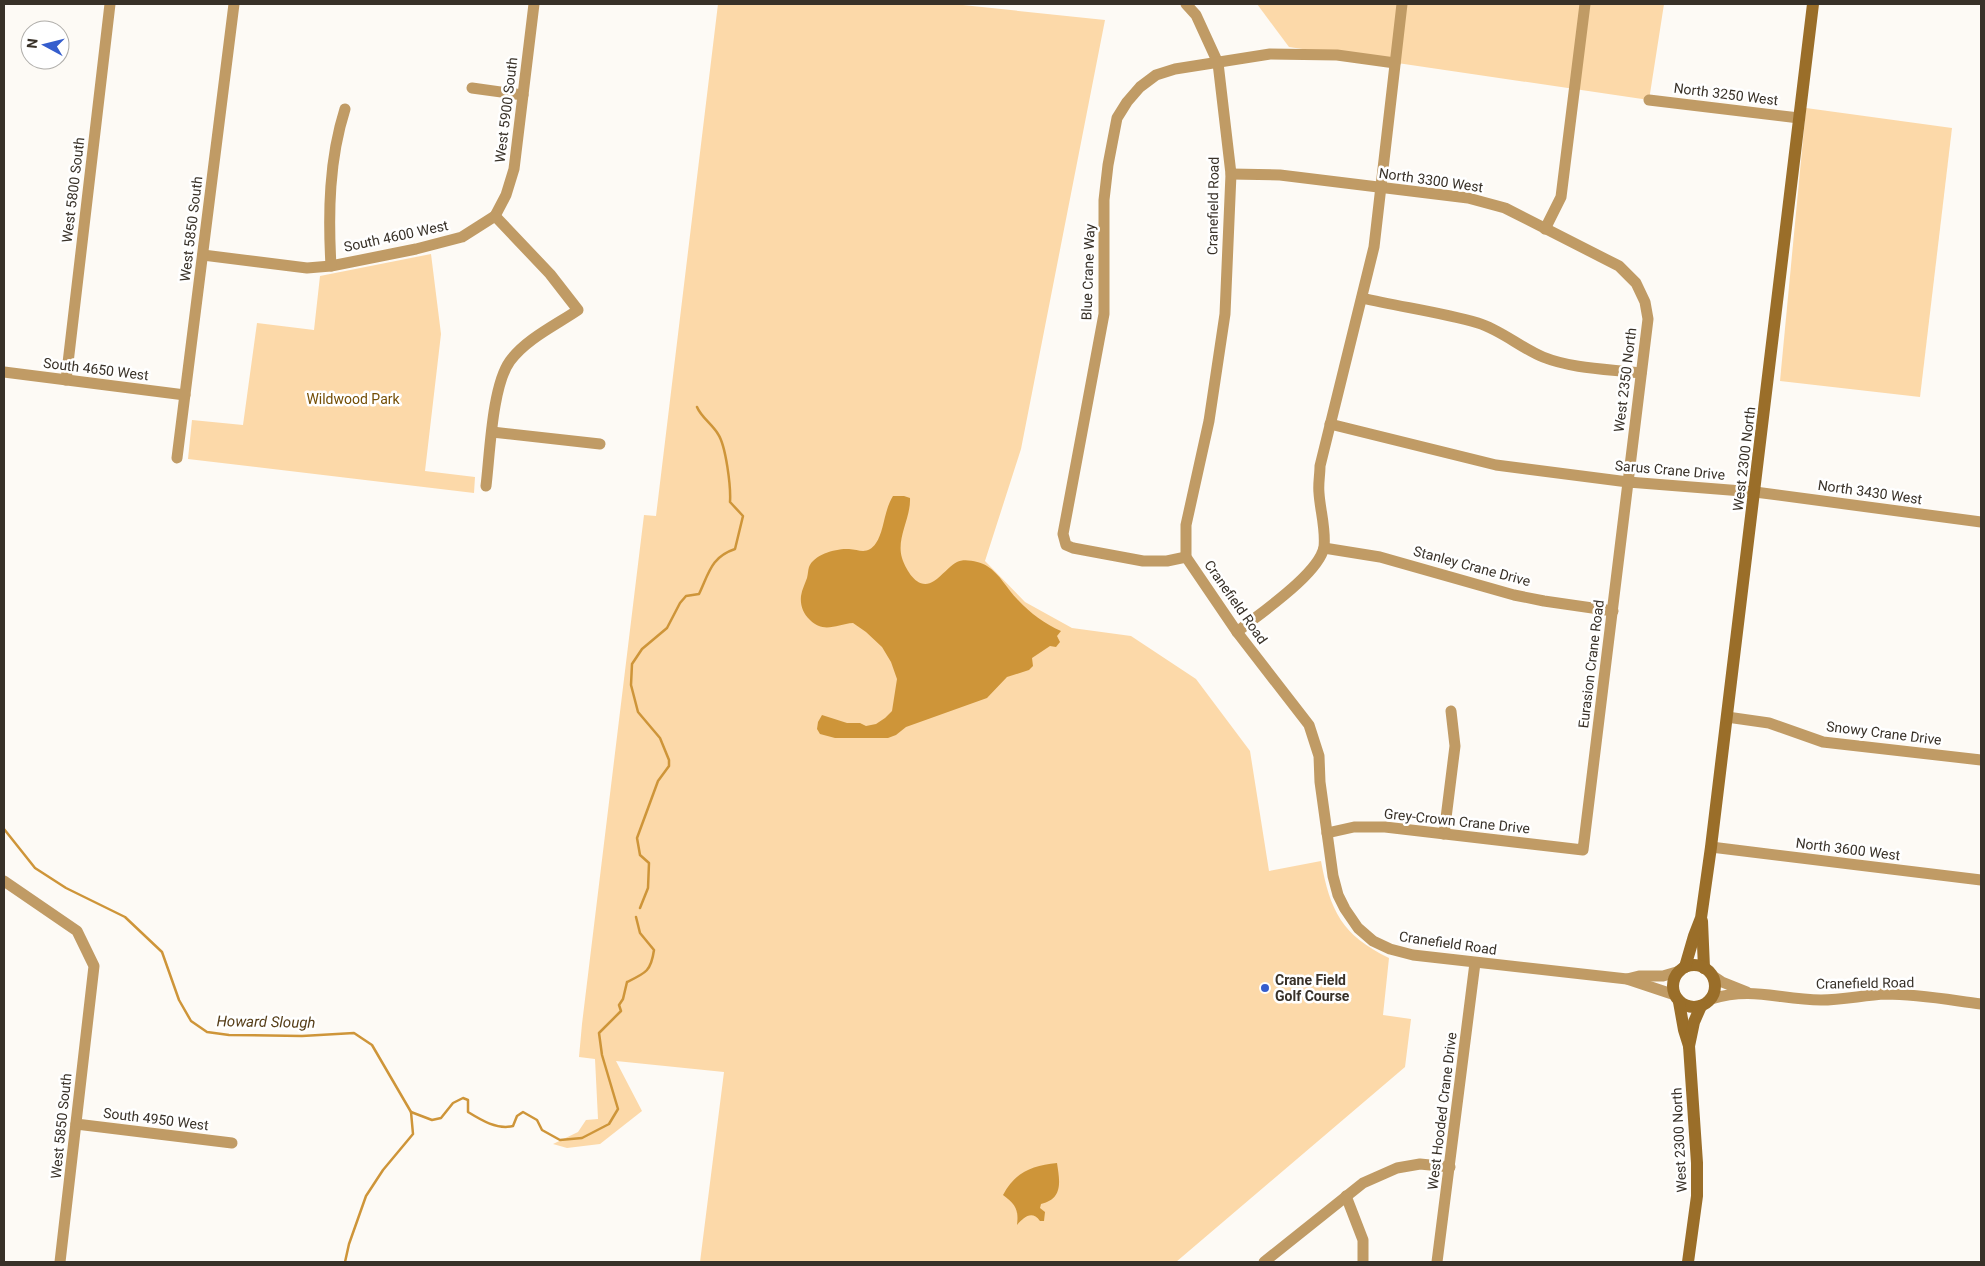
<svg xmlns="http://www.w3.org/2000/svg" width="1985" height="1266" font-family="Roboto,sans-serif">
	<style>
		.green { fill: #fcd9a9 }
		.water { fill: #ce9539 }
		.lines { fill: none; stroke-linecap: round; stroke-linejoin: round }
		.stream { stroke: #ce9539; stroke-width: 2.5 }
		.street { stroke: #c09b65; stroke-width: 11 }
		.secondary { stroke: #9a6e29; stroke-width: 12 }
		.poi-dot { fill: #355dcd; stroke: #fff; stroke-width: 2 }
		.labels { text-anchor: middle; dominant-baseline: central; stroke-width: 5; stroke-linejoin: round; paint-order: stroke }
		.street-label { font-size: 14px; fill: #383128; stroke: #fff }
		.park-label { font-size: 14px; fill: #744e05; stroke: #fff }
		.poi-label { font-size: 14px; font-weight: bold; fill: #383128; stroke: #fff; text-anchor: start }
		.water-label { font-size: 15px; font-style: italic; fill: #553d17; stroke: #fff }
	</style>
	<rect width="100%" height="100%" fill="#fdfaf5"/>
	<g class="green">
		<path d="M718 4H953L1105 20 1021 449 985 561 1025 602 1072 628 1131 636 1196 679 1250 751 1269 871 1321 861C1330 911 1342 935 1389 958L1383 1015 1411 1019 1405 1067 1176 1262H700L724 1072 616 1061 642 1111 600 1144 567 1148 553 1144 578 1132 586 1120 598 1119 595 1059 579 1057 582 1024 644 515 656 516Z"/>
		<polygon points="1257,4 1664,4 1649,100 1289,47"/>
		<polygon points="1806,108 1952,128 1920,397 1780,381"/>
		<polygon points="431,254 441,334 425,471 475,477 474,493 188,459 192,420 243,425 257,323 314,330 320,276"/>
	</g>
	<g class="water">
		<path d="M893 496H904L910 498C911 518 896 538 902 558 906 570 918 592 934 581 942 576 949 566 957 562 965 558 980 562 987 566 1000 574 1007 589 1018 600 1030 613 1045 624 1061 631L1057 636 1060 642 1056 647 1050 646 1032 658 1033 666 1029 670 1007 677 987 698 906 727 896 735 888 738H835L820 734 817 729 818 722 822 715 847 723H860L866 726 876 724 885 718 892 711 897 679 891 662 882 647 866 632 853 623C837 624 824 634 810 620 803 614 800 605 801 596 802 589 805 584 807 578 808 574 808 570 809 567 814 554 837 548 849 549 860 550 868 555 876 543 884 532 884 510 893 496Z"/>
		<path d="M1057 1163C1060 1182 1063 1199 1041 1204L1040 1208 1045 1212 1044 1221H1040C1032 1210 1024 1217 1017 1225 1019 1209 1015 1204 1003 1195 1016 1171 1032 1166 1057 1163Z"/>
	</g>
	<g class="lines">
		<g class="stream">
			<polyline points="4,829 35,868 66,888 125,917 162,952 179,1000 191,1021 207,1032 229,1035 302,1036 354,1033 372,1045 411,1112 413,1134 383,1170 366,1196 349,1244 345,1262"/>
			<path d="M640 908 648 888 649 863 640 855 637 838 658 781 669 766V760L660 738 638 712 631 685 632 664 642 649 667 628 680 603 686 596 699 594C709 573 711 557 735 549L743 516 730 502C731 487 726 446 718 434 712 424 701 417 697 407"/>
			<path d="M411 1112 432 1120 441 1118 453 1103 463 1098 468 1100V1112C481 1120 497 1130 513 1126L517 1116 523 1112 537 1120 542 1130 560 1140 582 1138 609 1124 618 1109 602 1055 599 1033 621 1011 619 1005 623 999 627 982C646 973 651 971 654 950L640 933 636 917"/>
		</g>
		<g class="street">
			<polyline points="1186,4 1196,15 1218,63 1231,174 1225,314 1209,421 1186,525 1186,557 1237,632 1309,725 1319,756 1320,782 1333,876 1338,895 1345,909 1358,928 1373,941 1390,949 1413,955 1627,979 1675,995"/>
			<polyline points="472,88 523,95"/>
			<polyline points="1649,100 1799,118"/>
			<polyline points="1231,174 1280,175 1468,198 1505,208 1619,266 1636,283 1645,302 1648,319 1583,850 1385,827 1354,827 1327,833"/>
			<polyline points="495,216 506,195 514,169 534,4"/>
			<polyline points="1545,229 1561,197 1585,4"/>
			<path d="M203 255 307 268 331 266 416 249 462 237 495 216 550 274 578 310C556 325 526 339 510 361 492 386 490 453 486 486"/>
			<path d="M331 266C328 213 329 159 345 109"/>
			<path d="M1362 298C1400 307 1440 312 1478 323 1501 330 1521 348 1543 357 1573 369 1609 369 1641 373"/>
			<polyline points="4,372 185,395"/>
			<polyline points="66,380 110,4"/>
			<polyline points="1330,424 1496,465 1628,482 1755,492 1981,522"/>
			<polyline points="492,432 600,444"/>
			<polyline points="177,458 234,4"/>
			<polyline points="1324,548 1380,557 1514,595 1544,601 1613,611"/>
			<polyline points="1186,557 1167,561 1143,561 1073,548 1066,545 1063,534 1104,314 1104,200 1108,165 1117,118 1127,102 1140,87 1156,75 1175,69 1270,54 1337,55 1395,63"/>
			<path d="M1237 632C1259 614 1319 574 1324 547 1326 529 1320 510 1319 493 1318 484 1320 475 1320 466L1374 247 1402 4"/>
			<polyline points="1727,717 1769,723 1823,742 1981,760"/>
			<polyline points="1444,834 1455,746 1451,711"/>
			<polyline points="1711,847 1981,880"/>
			<polyline points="4,881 77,931 94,966 60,1262"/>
			<polyline points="1713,976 1722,982 1747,992"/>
			<polyline points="1627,979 1639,976 1663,976 1680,971"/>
			<path d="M1711 999C1753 986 1780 1000 1821 1000 1843 1000 1864 995 1886 994 1918 994 1950 1000 1981 1004"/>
			<polyline points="76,1124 232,1143"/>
			<polyline points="1346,1196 1363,1240 1363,1262"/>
			<polyline points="1264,1262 1363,1183 1397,1168 1420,1164 1450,1167"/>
			<polyline points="1437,1262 1475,963"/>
		</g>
		<g class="secondary">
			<polyline points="1702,921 1704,968"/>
			<circle cx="1694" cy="986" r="21"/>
			<polyline points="1685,967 1694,936 1701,918 1711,847 1813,4"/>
			<polyline points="1679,1002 1684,1030 1689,1046 1697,1163 1697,1196 1688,1262"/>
			<polyline points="1689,1046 1694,1022 1701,1006"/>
		</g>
	</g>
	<circle class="poi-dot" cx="1265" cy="988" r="5"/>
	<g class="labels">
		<g class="street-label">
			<text transform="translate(1726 94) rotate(7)">North 3250 West</text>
			<text transform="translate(506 110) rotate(-83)">West 5900 South</text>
			<text transform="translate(1431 180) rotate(8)">North 3300 West</text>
			<text transform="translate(73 190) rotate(-83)">West 5800 South</text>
			<text transform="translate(1213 206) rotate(-89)">Cranefield Road</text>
			<text transform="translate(191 229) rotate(-83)">West 5850 South</text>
			<text transform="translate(396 236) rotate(-12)">South 4600 West</text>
			<text transform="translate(1088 272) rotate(-88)">Blue Crane Way</text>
			<text transform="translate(96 369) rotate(7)">South 4650 West</text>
			<text transform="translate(1625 380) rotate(-83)">West 2350 North</text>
			<text transform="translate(1744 459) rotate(-83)">West 2300 North</text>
			<text transform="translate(1670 470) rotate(5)">Sarus Crane Drive</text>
			<text transform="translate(1870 492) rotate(8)">North 3430 West</text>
			<text transform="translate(1472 566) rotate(15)">Stanley Crane Drive</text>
			<text transform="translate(1236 602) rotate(55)">Cranefield Road</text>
			<text transform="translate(1591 664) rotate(-83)">Eurasion Crane Road</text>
			<text transform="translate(1884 733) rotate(7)">Snowy Crane Drive</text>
			<text transform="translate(1457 821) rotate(6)">Grey-Crown Crane Drive</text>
			<text transform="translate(1848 849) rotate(7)">North 3600 West</text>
			<text transform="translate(1448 943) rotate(8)">Cranefield Road</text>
			<text transform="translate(1865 983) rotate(-1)">Cranefield Road</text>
			<text transform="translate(1442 1111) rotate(-83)">West Hooded Crane Drive</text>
			<text transform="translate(156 1119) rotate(7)">South 4950 West</text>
			<text transform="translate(61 1126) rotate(-84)">West 5850 South</text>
			<text transform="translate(1679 1140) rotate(-93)">West 2300 North</text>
		</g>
		<g class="park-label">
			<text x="353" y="399">Wildwood Park</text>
		</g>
		<g class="poi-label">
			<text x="1275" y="980">Crane Field<tspan x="1275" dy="16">Golf Course</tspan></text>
		</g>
		<g class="water-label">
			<text transform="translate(266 1022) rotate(1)">Howard Slough</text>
		</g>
	</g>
	<rect width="1985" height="1266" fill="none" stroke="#383128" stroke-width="10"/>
	<g transform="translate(45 45) rotate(277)"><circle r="24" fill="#ffffff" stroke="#afada9"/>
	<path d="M0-4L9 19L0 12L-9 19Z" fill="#355dcd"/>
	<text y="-8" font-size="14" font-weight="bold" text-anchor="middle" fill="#383128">N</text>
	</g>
</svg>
